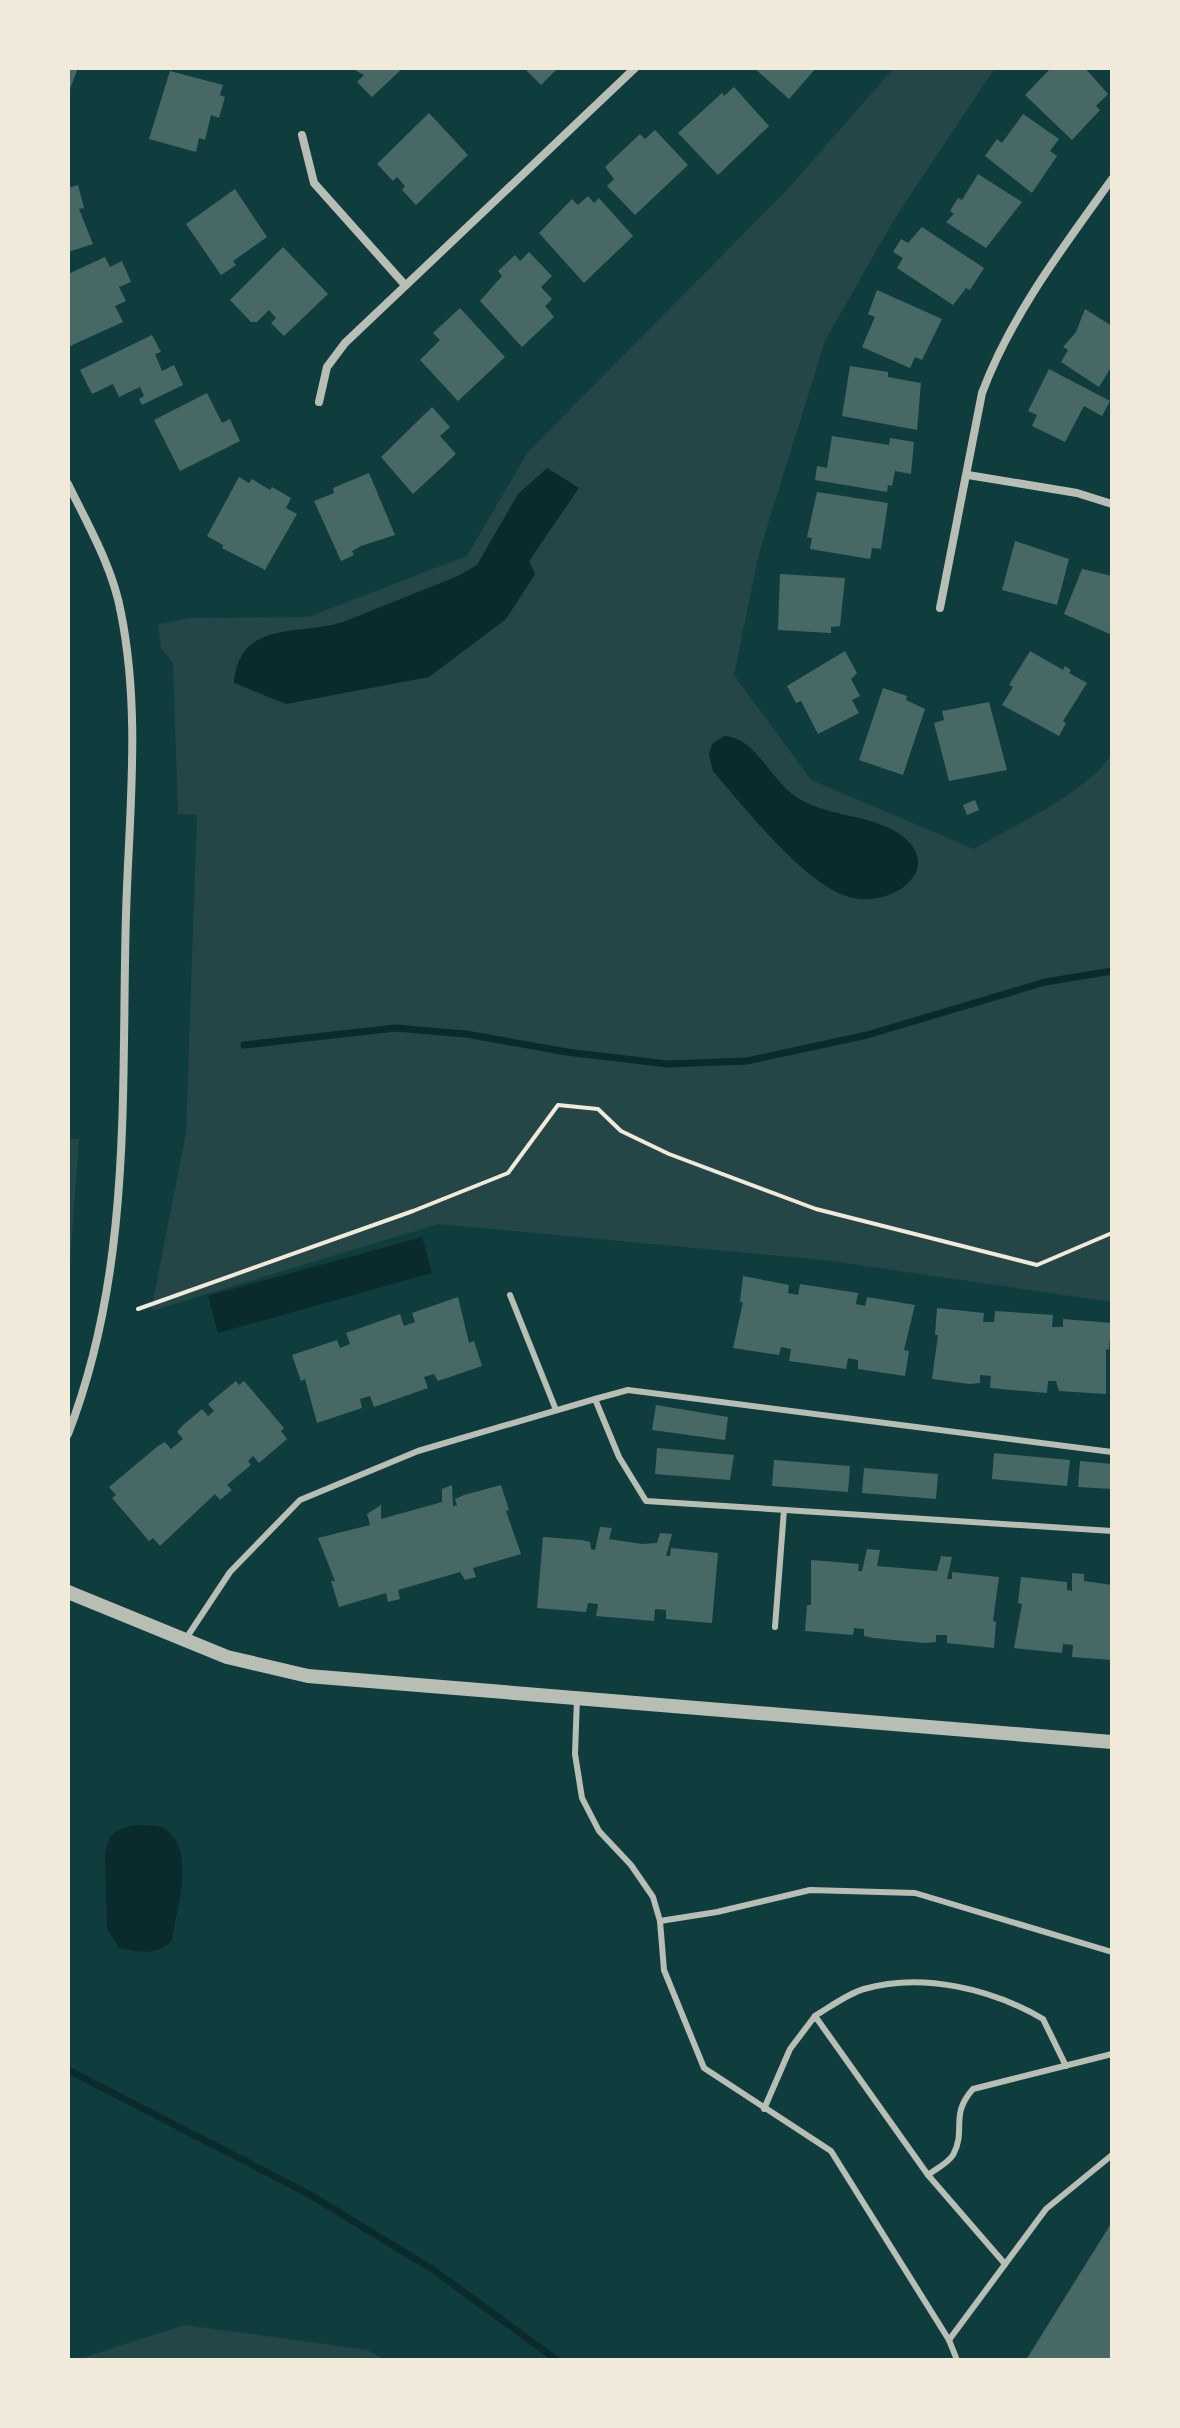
<svg xmlns="http://www.w3.org/2000/svg" width="1180" height="2428" font-family="Inter,sans-serif">
	<style>
		.green { fill: #244646 }
		.water { fill: #0a2a2b }
		.lines { fill: none; stroke-linecap: round; stroke-linejoin: round }
		.stream { stroke: #0a2a2b; stroke-width: 7 }
		.building { fill: #486865 }
		.path { stroke: #f1e9da; stroke-width: 4 }
		.service { stroke: #b8beb3; stroke-width: 6 }
		.minor { stroke: #b8beb3; stroke-width: 8 }
		.tertiary { stroke: #b8beb3; stroke-width: 14 }
	</style>
	<rect width="100%" height="100%" fill="#0f3d3e"/>
	<g class="green">
		<path d="M894 68H995L892 223 825 341 759 553 734 675 811 780 974 849C1014 825 1087 793 1112 754V1302L824 1260 438 1224 151 1311 186 1133 197 815 178 814 173 663 161 648 158 624 190 618 308 617 467 556 528 452 784 193Z"/>
		<polygon points="68,1139 79,1139 68,1291"/>
		<polygon points="184,2325 368,2350 384,2360 76,2360"/>
	</g>
	<g class="water">
		<path d="M547 468 579 488 529 561 535 574 506 619 429 677 286 704 234 683C239 619 299 636 343 622L458 576 477 565 518 494Z"/>
		<path d="M724 736C755 737 769 778 795 796 824 817 867 813 898 833 950 867 890 912 846 896 802 881 744 807 713 771L709 755 712 744Z"/>
		<polygon points="422,1237 432,1273 218,1333 208,1296"/>
		<path d="M132 1825C141 1826 155 1824 163 1828 198 1847 176 1911 172 1941 156 1956 139 1952 119 1948L107 1929 105 1853 109 1839 116 1831Z"/>
	</g>
	<g class="lines">
		<g class="stream">
			<polyline points="244,1045 395,1028 466,1034 567,1052 667,1064 747,1061 867,1035 1045,982 1112,971"/>
			<polyline points="68,2070 307,2193 432,2269 557,2360"/>
		</g>
	</g>
	<g class="building">
		<polygon points="68,68 78,68 68,94"/>
		<polygon points="351,68 403,68 372,97 357,82 364,75"/>
		<polygon points="524,68 558,68 541,85"/>
		<polygon points="754,68 816,68 789,99"/>
		<polygon points="1051,68 1085,68 1108,94 1096,106 1100,110 1072,140 1025,95"/>
		<polygon points="170,71 223,85 220,95 225,97 219,118 211,115 205,140 199,138 196,152 149,139"/>
		<polygon points="734,87 769,126 718,175 678,133 722,93 724,96"/>
		<polygon points="429,113 468,155 416,205 402,190 405,186 397,177 393,181 377,164"/>
		<polygon points="1023,114 1059,139 1050,151 1057,156 1032,193 985,156 997,139 1002,143"/>
		<polygon points="655,130 688,165 635,215 607,186 614,179 605,167 640,134 645,139"/>
		<polygon points="978,174 1022,202 986,248 946,222 954,214 950,211 958,198 962,200"/>
		<polygon points="78,185 84,208 79,209 93,244 68,252 68,188"/>
		<polygon points="235,189 267,237 233,261 236,265 221,275 186,224"/>
		<polygon points="588,196 594,203 599,198 633,236 584,283 539,233 572,199 578,205"/>
		<polygon points="922,227 984,268 970,290 966,288 953,305 897,268 903,258 893,252 901,239 908,243"/>
		<polygon points="283,247 328,294 284,336 271,323 276,318 269,310 257,322 251,322 230,300"/>
		<polygon points="529,252 552,276 541,287 552,299 545,306 554,317 522,347 480,301 502,276 498,271 515,255 520,261"/>
		<polygon points="105,257 110,267 122,261 131,282 119,287 126,301 115,306 123,322 68,347 68,274"/>
		<polygon points="877,290 942,319 922,360 915,357 910,368 862,347 875,317 868,314"/>
		<polygon points="460,308 505,357 458,401 420,360 440,340 433,333"/>
		<polygon points="1085,309 1112,326 1112,366 1099,387 1061,362 1068,350 1063,347 1076,332"/>
		<polygon points="152,335 161,352 155,354 162,371 174,365 183,385 142,405 139,399 144,396 140,387 119,397 113,384 92,394 80,370"/>
		<polygon points="850,366 888,372 888,377 921,383 917,430 842,416"/>
		<polygon points="1049,369 1110,401 1102,416 1084,406 1065,442 1032,426 1037,415 1028,411"/>
		<polygon points="207,393 222,423 230,419 240,441 180,471 154,420"/>
		<polygon points="432,407 450,427 440,436 456,454 413,494 381,457"/>
		<polygon points="832,436 889,445 890,438 914,442 911,474 895,471 892,486 888,485 887,492 815,480 817,466 827,468"/>
		<polygon points="369,473 395,535 361,546 352,551 354,555 341,561 314,501 334,493 333,488"/>
		<polygon points="239,477 249,483 252,479 270,490 272,487 291,498 286,508 297,514 265,570 222,548 223,545 207,536"/>
		<polygon points="817,492 888,503 881,549 872,548 870,559 810,549 812,538 807,537"/>
		<polygon points="1015,541 1069,559 1057,605 1002,590"/>
		<polygon points="1082,569 1112,576 1112,635 1064,614"/>
		<polygon points="780,574 845,578 840,626 831,627 831,633 778,630"/>
		<polygon points="845,651 857,673 851,679 860,696 852,700 859,713 818,734 801,701 796,703 787,686"/>
		<polygon points="1030,651 1063,670 1065,666 1071,670 1069,673 1087,683 1063,721 1066,723 1059,736 1002,705 1013,687 1009,685"/>
		<polygon points="883,688 907,696 906,700 925,709 903,775 859,760"/>
		<polygon points="989,702 1007,770 949,781 934,723 944,720 942,711"/>
		<polygon points="975,800 979,810 967,815 963,805"/>
		<polygon points="743,1276 789,1285 788,1293 798,1295 800,1284 858,1293 856,1304 865,1306 867,1297 915,1305 904,1350 909,1351 905,1376 858,1369 858,1360 848,1358 846,1369 789,1361 791,1349 781,1347 779,1355 733,1348 743,1302 740,1302"/>
		<polygon points="458,1297 469,1343 474,1341 482,1366 438,1381 434,1374 424,1377 428,1388 374,1407 370,1396 360,1399 362,1408 317,1423 305,1379 301,1381 292,1355 337,1340 340,1348 350,1344 346,1333 400,1314 404,1326 415,1322 412,1313"/>
		<polygon points="937,1308 984,1313 983,1322 994,1322 995,1311 1053,1315 1052,1327 1063,1327 1063,1319 1111,1323 1109,1350 1106,1349 1106,1394 1059,1391 1056,1381 1048,1381 1047,1393 990,1388 991,1376 980,1375 980,1383 970,1384 932,1379 938,1335 935,1335"/>
		<polygon points="236,1381 239,1385 244,1381 284,1428 281,1431 287,1439 259,1463 253,1456 248,1461 251,1465 227,1485 232,1490 220,1500 215,1494 160,1546 153,1538 149,1541 112,1498 116,1495 109,1487 158,1446 165,1442 171,1449 183,1439 177,1432 182,1426 202,1409 208,1416 214,1411 208,1404"/>
		<polygon points="656,1405 728,1417 725,1440 652,1430"/>
		<polygon points="657,1448 734,1455 730,1480 655,1474"/>
		<polygon points="994,1453 1070,1460 1067,1486 992,1479"/>
		<polygon points="774,1460 850,1466 848,1492 772,1486"/>
		<polygon points="1080,1461 1112,1464 1112,1489 1078,1487"/>
		<polygon points="864,1468 938,1474 936,1499 862,1493"/>
		<polygon points="452,1485 453,1506 457,1505 455,1499 464,1495 501,1485 509,1510 506,1511 521,1554 473,1568 476,1577 465,1580 460,1572 398,1590 400,1599 388,1602 386,1593 339,1607 331,1581 335,1581 318,1538 370,1525 367,1514 381,1505 381,1519 442,1502 442,1489"/>
		<polygon points="600,1527 612,1528 609,1539 642,1544 657,1543 660,1533 672,1534 666,1556 670,1556 671,1548 718,1553 712,1623 666,1619 666,1610 655,1609 654,1621 596,1616 598,1604 588,1603 586,1612 537,1608 543,1537 582,1540 590,1542 591,1549 595,1550"/>
		<polygon points="867,1549 880,1550 877,1566 937,1571 941,1556 952,1557 947,1579 952,1579 952,1572 999,1577 993,1621 996,1622 994,1648 947,1643 947,1635 936,1635 936,1642 925,1643 873,1638 864,1636 864,1629 854,1628 853,1635 805,1631 807,1605 811,1605 811,1560 859,1564 858,1571 862,1571"/>
		<polygon points="1072,1573 1084,1574 1084,1581 1112,1585 1112,1660 1072,1657 1073,1645 1063,1644 1062,1653 1014,1648 1022,1604 1018,1603 1021,1577 1067,1582 1067,1590 1072,1591"/>
		<polygon points="1112,2222 1112,2360 1026,2360"/>
	</g>
	<g class="lines">
		<polyline class="path" points="138,1309 413,1211 508,1173 558,1105 598,1109 621,1131 669,1154 816,1209 1037,1265 1112,1233"/>
		<g class="service">
			<polyline points="510,1295 556,1410"/>
			<polyline points="595,1399 628,1390 1112,1452"/>
			<polyline points="775,1627 784,1510"/>
			<polyline points="185,1640 230,1572 300,1500 418,1451 595,1399 619,1457 646,1501 1112,1531"/>
			<polyline points="577,1698 575,1754 582,1798 599,1831 631,1865 653,1897 660,1921 664,1970 704,2068 831,2151 949,2340 957,2360"/>
			<polyline points="660,1921 717,1912 810,1890 915,1893 1112,1952"/>
			<path d="M815 2016C830 2007 847 1994 864 1989 922 1972 992 1989 1043 2019L1066 2066"/>
			<path d="M764 2109 790 2049 815 2016 928 2175C936 2169 948 2163 953 2155 967 2129 949 2116 973 2089L1112 2054"/>
			<polyline points="928,2175 1005,2264"/>
			<polyline points="949,2340 1046,2209 1112,2155"/>
		</g>
		<g class="minor">
			<polyline points="302,135 314,183 405,285"/>
			<polyline points="319,402 327,367 345,343 635,68"/>
			<polyline points="968,475 1077,493 1112,504"/>
			<path d="M68 484C88 525 113 568 121 613 141 713 129 813 126 914 121 1091 133 1267 68 1434"/>
			<path d="M940 608 982 393C1011 315 1064 246 1112 179"/>
		</g>
		<polyline class="tertiary" points="68,1592 227,1657 308,1676 1112,1742"/>
	</g>
	<rect width="1180" height="2428" fill="none" stroke="#f1e9da" stroke-width="140"/>
</svg>
